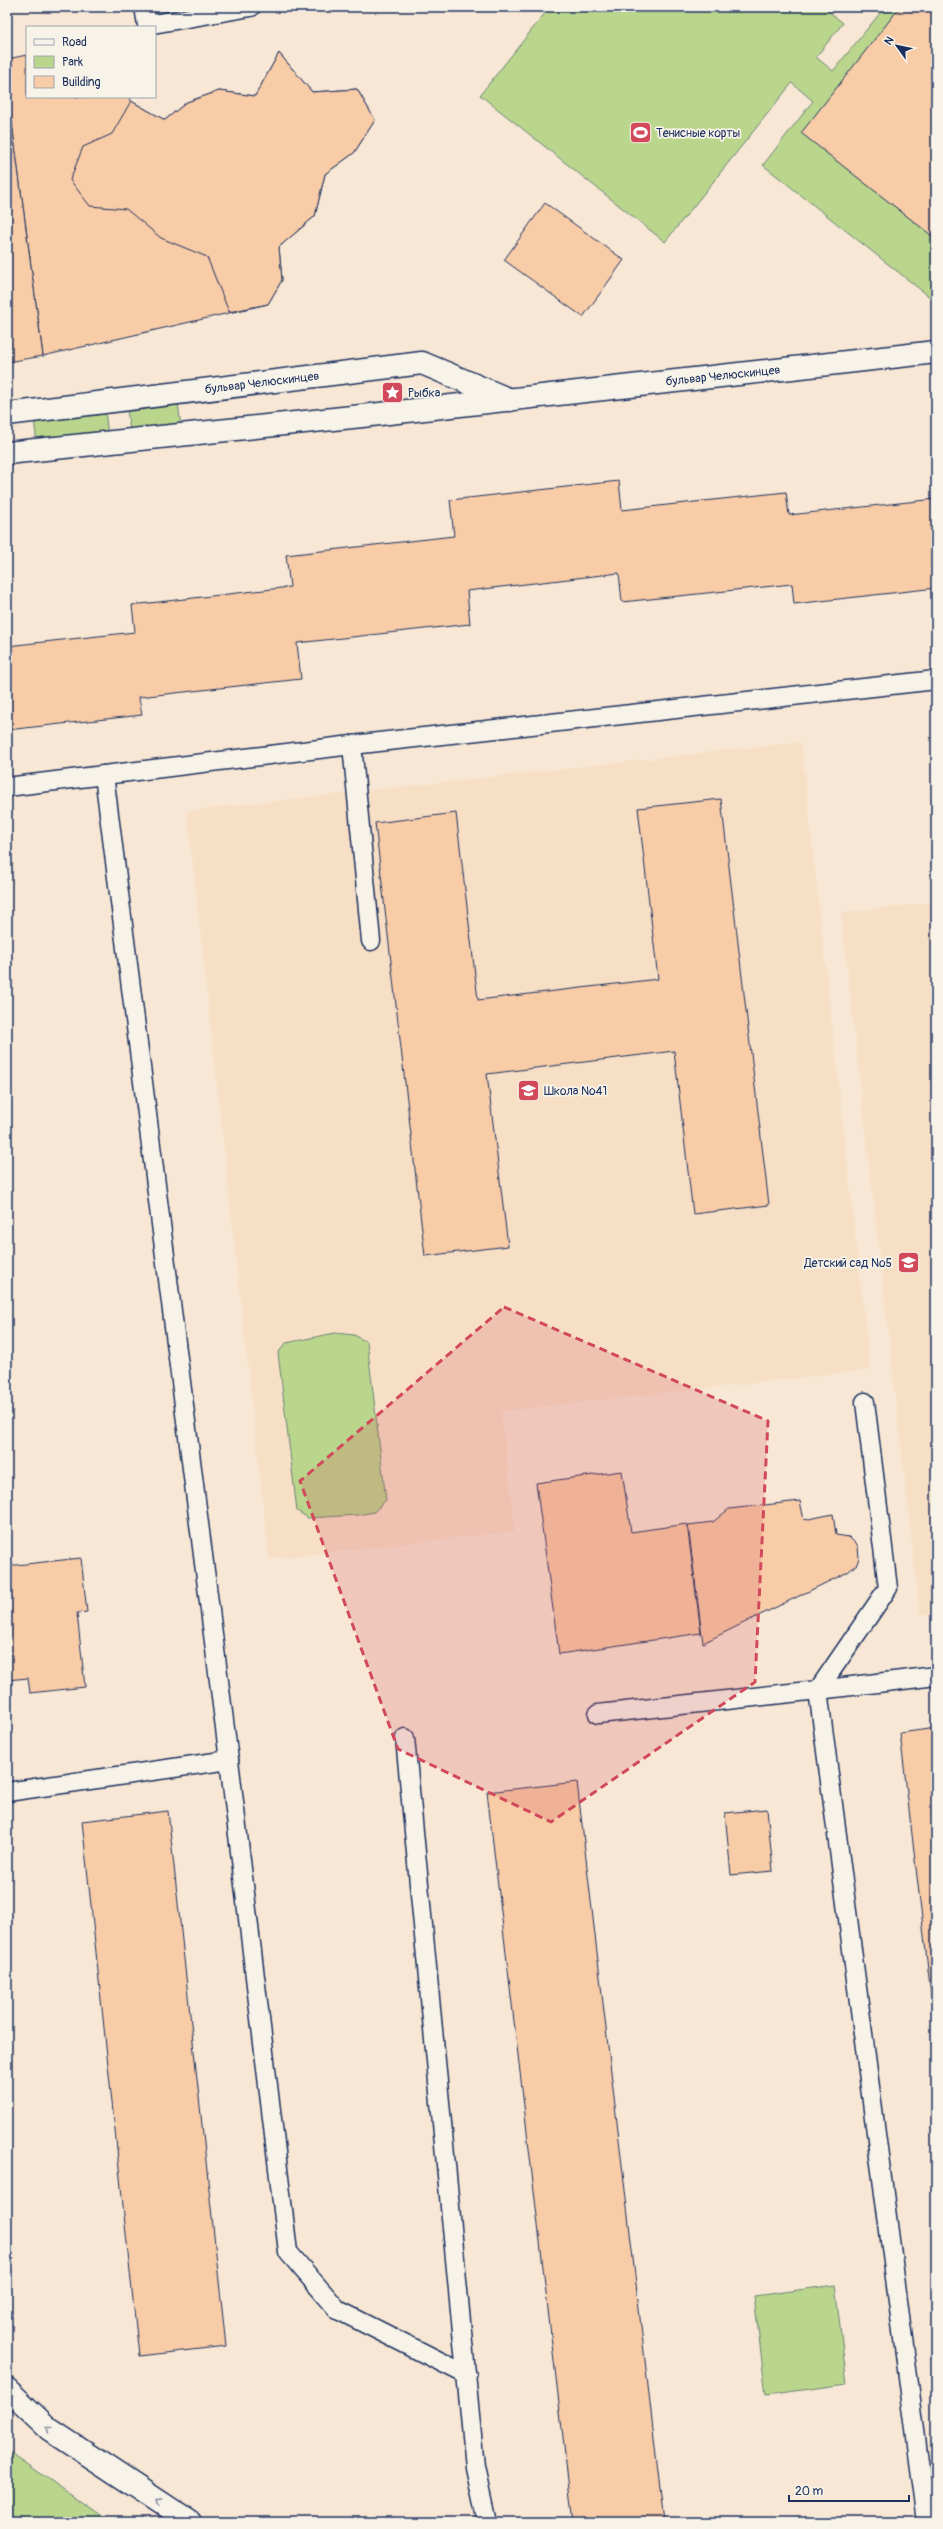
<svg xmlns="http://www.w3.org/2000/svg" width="943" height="2529" font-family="Pangolin,sans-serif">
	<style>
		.built { fill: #f7dfc6 }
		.green { fill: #bad68d; stroke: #6a8276 }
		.building { fill: #f8cca7; stroke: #1b2f5e }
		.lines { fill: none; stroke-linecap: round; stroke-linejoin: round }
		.service-casing { stroke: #1b2f5e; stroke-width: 21 }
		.pedestrian-casing { stroke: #1b2f5e; stroke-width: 25 }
		.minor-casing { stroke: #1b2f5e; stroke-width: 25 }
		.service { stroke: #f7f3e8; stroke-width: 18 }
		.pedestrian { stroke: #f7f3e8; stroke-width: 22 }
		.minor { stroke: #f7f3e8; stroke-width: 22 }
		.oneway { stroke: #8991a3 }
		.marked { fill: #d1495b; fill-opacity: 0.2; stroke: #d1495b; stroke-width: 3; stroke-dasharray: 8 5; stroke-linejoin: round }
		.labels { text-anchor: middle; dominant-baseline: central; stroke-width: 3.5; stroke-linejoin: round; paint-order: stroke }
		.poi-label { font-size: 12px; fill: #1b2f5e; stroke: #f7f3e8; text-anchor: start }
		.street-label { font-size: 12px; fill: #1b2f5e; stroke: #f7f3e8 }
	</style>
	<rect width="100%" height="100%" fill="#f7e7d4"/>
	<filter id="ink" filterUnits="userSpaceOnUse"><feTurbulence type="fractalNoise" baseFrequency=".025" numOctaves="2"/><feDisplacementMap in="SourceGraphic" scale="8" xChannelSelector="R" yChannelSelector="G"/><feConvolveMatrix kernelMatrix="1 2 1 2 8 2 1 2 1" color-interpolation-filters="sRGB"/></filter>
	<g filter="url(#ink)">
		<g class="built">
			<polygon points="801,742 870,1370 501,1411 515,1531 269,1559 187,811"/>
			<polygon points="936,902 936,1613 920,1615 841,913"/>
		</g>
		<g class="green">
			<polygon points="550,7 823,7 843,23 816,57 833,71 885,7 936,7 936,302 763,165 813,101 792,83 665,242 480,95"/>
			<polygon points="178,403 181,426 130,432 127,409"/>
			<polygon points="105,410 108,436 37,444 34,418"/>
			<polygon points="335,1333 354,1335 367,1342 386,1500 374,1512 358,1515 308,1518 297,1511 278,1353 286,1343"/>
			<polygon points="835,2285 847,2384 766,2395 754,2296"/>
			<polygon points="7,2450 110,2522 7,2522"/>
		</g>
		<g class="building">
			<polygon points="900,7 936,7 936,239 801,133"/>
			<polygon points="279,53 312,92 357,89 375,120 354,153 325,174 315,216 279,247 282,280 268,304 43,356 7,86 7,59 27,55 27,97 130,97 131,101 165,120 187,102 219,91 255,96"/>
			<polygon points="279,53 312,92 357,89 375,120 354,153 325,174 315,216 279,247 282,280 268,304 229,312 207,257 161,238 126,209 90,206 70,180 83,147 112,134 131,101 165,120 187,102 219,91 255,96"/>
			<polygon points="7,86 43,356 7,362"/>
			<polygon points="545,203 624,260 583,317 504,260"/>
			<polygon points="619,481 622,510 786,492 789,515 936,499 936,588 794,604 792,584 622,602 619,573 467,591 470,624 297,643 301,679 139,697 142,715 7,730 7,646 135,632 132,605 290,587 286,555 454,536 450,500"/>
			<polygon points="721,799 769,1205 693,1214 674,1051 487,1074 508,1246 425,1256 375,823 456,813 478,1000 658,979 638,808"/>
			<polygon points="622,1471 631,1532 687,1524 701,1633 559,1654 536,1483"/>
			<polygon points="800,1501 804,1520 833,1514 836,1535 849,1537 858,1546 859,1558 857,1564 848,1572 703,1643 688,1525 713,1522 729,1509"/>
			<polygon points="81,1558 87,1612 77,1613 85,1687 30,1693 28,1678 7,1680 7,1566"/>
			<polygon points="936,1728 936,2037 900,1733"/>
			<polygon points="577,1782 664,2522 573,2522 487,1792"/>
			<polygon points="767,1809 773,1871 731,1875 725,1813"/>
			<polygon points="168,1811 226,2346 139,2356 82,1821"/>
		</g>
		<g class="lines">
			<defs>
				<g id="service">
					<polyline points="144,7 147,25 251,7"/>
					<polyline points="352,745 371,941"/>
					<polyline points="7,787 104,775"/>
					<polyline points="598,1714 818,1690 888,1588 865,1402"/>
					<polyline points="405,1738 475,2467 487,2522"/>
					<polyline points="229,1760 288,2252 338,2310 467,2375"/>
					<polyline points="7,1792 229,1760 104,775 352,745 936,680"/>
					<polyline points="927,2522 818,1690 936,1676"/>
				</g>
				<g id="pedestrian">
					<polyline points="7,414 422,363 510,400"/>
					<polyline points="7,453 362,416 936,352"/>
				</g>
				<polyline id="minor" points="7,2389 49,2429 190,2522"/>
			</defs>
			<use href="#service" class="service-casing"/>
			<use href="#pedestrian" class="pedestrian-casing"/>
			<use href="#minor" class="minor-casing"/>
			<use href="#service" class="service"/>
			<use href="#pedestrian" class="pedestrian"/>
			<use href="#minor" class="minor"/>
		</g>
		<defs><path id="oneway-chevron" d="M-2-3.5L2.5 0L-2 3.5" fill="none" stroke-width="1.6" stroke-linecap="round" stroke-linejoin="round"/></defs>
		<g class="oneway">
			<use href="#oneway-chevron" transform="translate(49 2429) rotate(-142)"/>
			<use href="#oneway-chevron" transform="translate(158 2501) rotate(-147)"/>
		</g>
	</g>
	<path class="marked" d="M504 1307 768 1421 755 1682 551 1822 398 1749 300 1481Z"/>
	<defs>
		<symbol id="stadium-square" viewBox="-11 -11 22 22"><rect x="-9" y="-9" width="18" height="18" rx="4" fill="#d1495b" stroke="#f7f3e8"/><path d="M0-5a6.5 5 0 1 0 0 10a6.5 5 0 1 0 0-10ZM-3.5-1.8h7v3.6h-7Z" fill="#fff"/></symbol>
		<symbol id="sight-square" viewBox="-11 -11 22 22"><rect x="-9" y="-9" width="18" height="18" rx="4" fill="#d1495b" stroke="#f7f3e8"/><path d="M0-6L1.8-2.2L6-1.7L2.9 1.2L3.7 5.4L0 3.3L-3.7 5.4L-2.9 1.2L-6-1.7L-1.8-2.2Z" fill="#fff"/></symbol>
		<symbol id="school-square" viewBox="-11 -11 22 22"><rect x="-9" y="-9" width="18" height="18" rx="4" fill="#d1495b" stroke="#f7f3e8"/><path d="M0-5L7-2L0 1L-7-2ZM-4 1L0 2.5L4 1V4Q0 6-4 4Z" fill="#fff"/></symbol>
	</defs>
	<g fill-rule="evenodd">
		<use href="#stadium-square" x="628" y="120" width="25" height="25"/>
		<use href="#sight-square" x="380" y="380" width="25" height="25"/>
		<use href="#school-square" x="516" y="1078" width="25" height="25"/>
		<use href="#school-square" x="896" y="1250" width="25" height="25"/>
	</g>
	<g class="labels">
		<g class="poi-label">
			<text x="656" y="133">Тенисные корты</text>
			<text x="408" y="393">Рыбка</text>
			<text x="544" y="1091">Школа №41</text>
			<text x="892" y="1263" text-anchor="end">Детский сад №5</text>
		</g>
		<g class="street-label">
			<text transform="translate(723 376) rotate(-6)">бульвар Челюскинцев</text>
			<text transform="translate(262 383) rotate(-7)">бульвар Челюскинцев</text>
		</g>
	</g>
	<rect width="943" height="2529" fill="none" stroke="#f7f3e8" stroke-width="24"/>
	<rect x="12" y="12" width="919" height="2505" fill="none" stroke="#1b2f5e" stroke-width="1.5" filter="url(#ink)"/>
	<rect x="26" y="26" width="130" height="72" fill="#f7f3e8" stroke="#9fa5b1"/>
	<rect x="34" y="39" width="20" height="6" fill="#f7f3e8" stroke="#9fa5b1"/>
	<text x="62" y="46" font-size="12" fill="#1b2f5e">Road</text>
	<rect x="34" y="56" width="20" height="12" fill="#bad68d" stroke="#9fa5b1"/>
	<text x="62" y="66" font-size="12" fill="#1b2f5e">Park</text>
	<rect x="34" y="76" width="20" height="12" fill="#f8cca7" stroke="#9fa5b1"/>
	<text x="62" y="86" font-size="12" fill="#1b2f5e">Building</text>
	<g transform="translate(897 46) rotate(303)" stroke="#f7f3e8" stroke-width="3" paint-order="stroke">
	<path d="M0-3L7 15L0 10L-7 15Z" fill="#1b2f5e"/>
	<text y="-6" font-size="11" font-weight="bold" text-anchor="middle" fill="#1b2f5e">N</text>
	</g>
	<path d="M789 2495v6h120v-6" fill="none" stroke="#1b2f5e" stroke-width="2"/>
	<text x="795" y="2495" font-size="12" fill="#1b2f5e" stroke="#f7f3e8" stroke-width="3" paint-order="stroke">20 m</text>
</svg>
